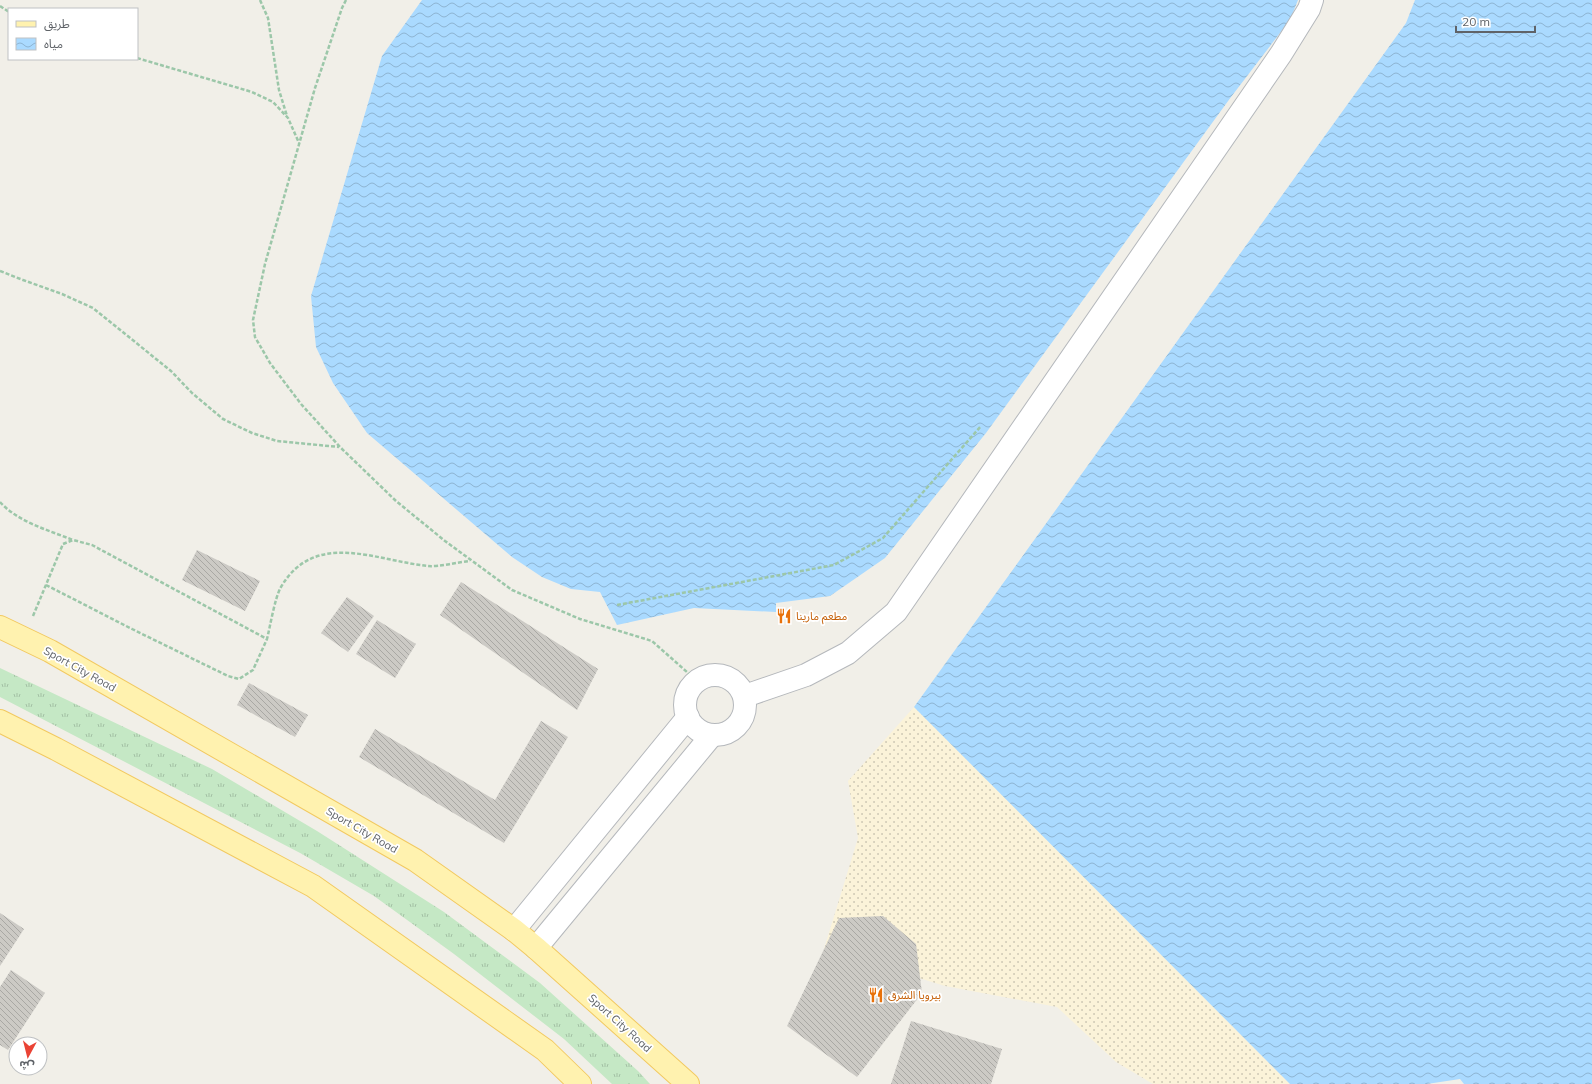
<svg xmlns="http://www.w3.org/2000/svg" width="1592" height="1084" font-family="Mulish,'Noto Sans Arabic',sans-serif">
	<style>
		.grass { fill: url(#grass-tufts) }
		.sand { fill: url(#sand-dots) }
		.water { fill: url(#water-waves) }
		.building { fill: url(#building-back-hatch) }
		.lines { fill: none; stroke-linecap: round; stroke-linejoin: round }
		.minor-casing { stroke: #b5b8bc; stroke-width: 24 }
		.major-casing { stroke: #f2c960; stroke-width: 24 }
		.path { stroke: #9cc7a9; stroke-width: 2.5; stroke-dasharray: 4 2; stroke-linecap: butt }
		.minor { stroke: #fff; stroke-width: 22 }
		.major { stroke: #fff2af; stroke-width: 22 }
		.labels { text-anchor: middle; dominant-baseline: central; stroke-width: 3.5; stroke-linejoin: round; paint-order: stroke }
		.food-label { font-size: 11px; fill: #c56008; stroke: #fff; text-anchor: start }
		.street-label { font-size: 11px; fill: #5f6368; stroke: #fff }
	</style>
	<defs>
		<pattern id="grass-tufts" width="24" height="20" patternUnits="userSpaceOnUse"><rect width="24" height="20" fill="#c5e8c5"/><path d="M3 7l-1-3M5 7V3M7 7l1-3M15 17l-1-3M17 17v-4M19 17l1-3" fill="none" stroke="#a3c0a4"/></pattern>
		<pattern id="sand-dots" width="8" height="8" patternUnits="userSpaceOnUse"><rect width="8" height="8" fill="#fbf3d9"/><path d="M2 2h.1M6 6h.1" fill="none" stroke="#cec8b4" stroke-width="1.8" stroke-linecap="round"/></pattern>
		<pattern id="water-waves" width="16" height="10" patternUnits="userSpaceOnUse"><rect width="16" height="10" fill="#aadaff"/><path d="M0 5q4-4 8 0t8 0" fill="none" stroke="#8eb4d2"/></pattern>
		<pattern id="building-back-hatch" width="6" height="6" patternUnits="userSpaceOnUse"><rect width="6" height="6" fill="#cccac5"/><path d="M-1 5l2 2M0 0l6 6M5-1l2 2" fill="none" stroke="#a9a8a4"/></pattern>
	</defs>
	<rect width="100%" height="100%" fill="#f1efe8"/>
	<polygon class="grass" points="0,668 212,769 317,831 444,912 540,983 638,1071 650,1084 612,1084 564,1039 454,954 374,896 302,854 0,697"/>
	<polygon class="sand" points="914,707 1290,1084 1153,1084 1116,1062 1057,1007 945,986 824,949 858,838 848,781"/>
	<g class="water">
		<polygon points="422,0 1298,0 1290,20 1231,97 986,433 885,558 830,596 776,603 776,612 694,608 617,625 600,592 571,589 542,577 512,557 367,433 333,383 316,347 311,296 382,56"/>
		<polygon points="1415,0 1592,0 1592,1084 1464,1084 1460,1079 1427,1084 1290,1084 914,707 1406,23"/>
	</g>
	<g class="building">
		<polygon points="197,550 260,581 245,611 182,580"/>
		<polygon points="461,582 598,669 577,710 440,615"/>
		<polygon points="347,597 374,616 348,652 321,633"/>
		<polygon points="377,620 416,644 395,678 356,654"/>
		<polygon points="249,683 308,715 295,737 237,705"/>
		<polygon points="541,721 568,737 504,843 359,757 375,729 495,800"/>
		<polygon points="0,913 24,929 0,966"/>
		<polygon points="883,916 916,944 922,993 857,1077 787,1026 839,918"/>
		<polygon points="11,970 45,993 8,1050 0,1045 0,987"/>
		<polygon points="911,1021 1002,1049 991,1084 891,1084"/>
	</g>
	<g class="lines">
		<defs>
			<g id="minor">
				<circle cx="715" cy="705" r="30"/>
				<polyline points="745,696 806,675 848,653 896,612 1281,54 1309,9 1312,0"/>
				<polyline points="514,930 688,717"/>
				<polyline points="536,948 712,735"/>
			</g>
			<g id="major">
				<polyline points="0,627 50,651 415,860 514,930 536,948 688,1084"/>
				<polyline points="0,721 56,749 313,886 545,1050 580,1084"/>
			</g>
		</defs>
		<use href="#minor" class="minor-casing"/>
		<use href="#major" class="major-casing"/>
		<g class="path">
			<polyline points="260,0 268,18 279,90 287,116"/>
			<polyline points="346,0 342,8 315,88 265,264 253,320 255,337 270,363 301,404 340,447 396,501 445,541 512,590 580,619 652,641 696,680"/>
			<polyline points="0,6 9,12"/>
			<polyline points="137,58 252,92 273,102 288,118 299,143"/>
			<polyline points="0,271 23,280 62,294 93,308 171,371 192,393 223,419 252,433 277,441 339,447"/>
			<path d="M0 502C18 522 48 530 73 540"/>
			<polyline points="46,585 132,629 228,676 239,679 253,670 267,639"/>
			<polyline points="617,605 834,565 883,538 981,426"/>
			<path d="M33 616 63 544 73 540 92 545 267 639C270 627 275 597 281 587 315 529 377 561 428 566 440 567 458 562 470 561"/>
		</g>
		<use href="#minor" class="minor"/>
		<use href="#major" class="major"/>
	</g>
	<defs>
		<symbol id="restaurant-bare" viewBox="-9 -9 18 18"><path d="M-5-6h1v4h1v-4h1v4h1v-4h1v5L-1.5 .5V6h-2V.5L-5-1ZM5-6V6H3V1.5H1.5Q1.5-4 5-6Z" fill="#e8710a" stroke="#fff" stroke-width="2.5" paint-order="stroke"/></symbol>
	</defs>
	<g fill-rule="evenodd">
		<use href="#restaurant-bare" x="773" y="605" width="22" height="22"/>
		<use href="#restaurant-bare" x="865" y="984" width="22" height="22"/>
	</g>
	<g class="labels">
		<g class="food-label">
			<text x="796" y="616">مطعم مارينا</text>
			<text x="888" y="995">بيرويا الشرق</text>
		</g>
		<g class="street-label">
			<text transform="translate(80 669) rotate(29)">Sport City Road</text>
			<text transform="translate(362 830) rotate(30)">Sport City Road</text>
			<text transform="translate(620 1023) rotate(42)">Sport City Road</text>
		</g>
	</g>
	<rect x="8" y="8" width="130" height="52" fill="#ffffff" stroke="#bfc1c3"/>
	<rect x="16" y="21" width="20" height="6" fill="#fff2af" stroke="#bfc1c3"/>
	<text x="44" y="28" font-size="12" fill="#5f6368">طريق</text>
	<rect x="16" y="38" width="20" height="12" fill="url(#water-waves)" stroke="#bfc1c3"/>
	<text x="44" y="48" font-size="12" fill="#5f6368">مياه</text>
	<g transform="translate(28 1056) rotate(187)"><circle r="19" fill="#ffffff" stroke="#bfc1c3"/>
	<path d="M0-3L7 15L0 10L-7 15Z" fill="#ea4335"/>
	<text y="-6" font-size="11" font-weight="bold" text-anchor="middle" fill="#5f6368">ش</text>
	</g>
	<path d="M1456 26v6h79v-6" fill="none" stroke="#5f6368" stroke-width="2"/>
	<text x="1462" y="26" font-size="12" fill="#5f6368" stroke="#ffffff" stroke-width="3" paint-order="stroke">20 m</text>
</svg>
